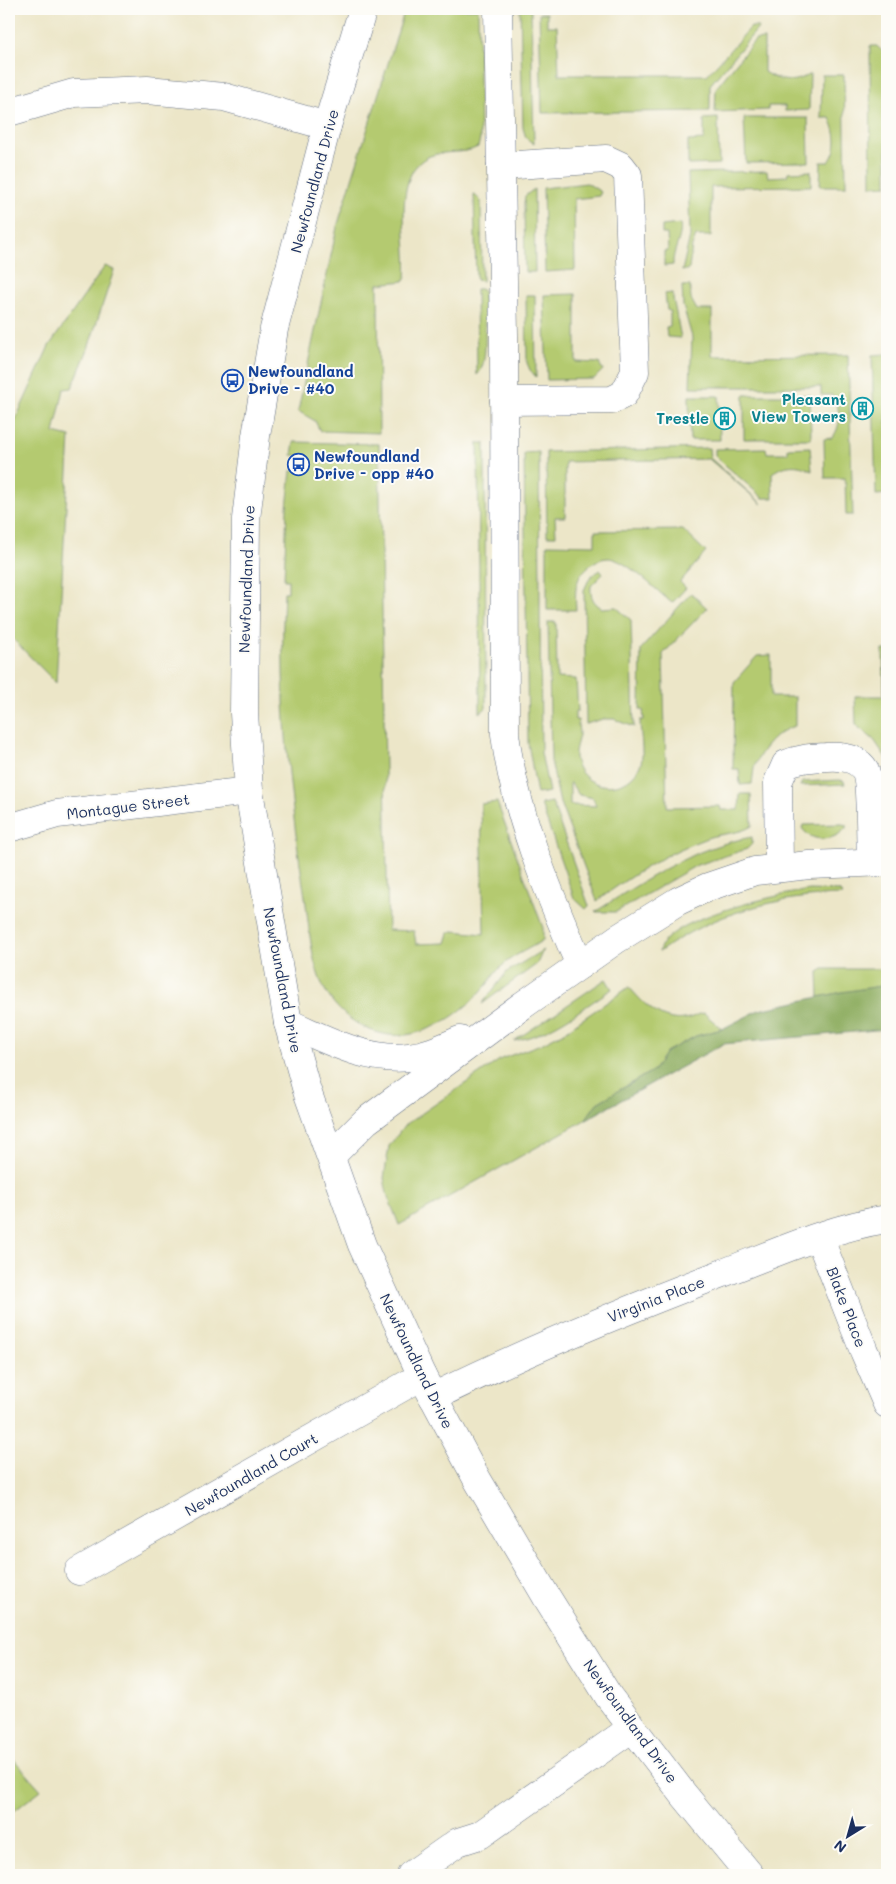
<svg xmlns="http://www.w3.org/2000/svg" width="896" height="1884" font-family="Mali,sans-serif">
	<style>
		.green { fill: #b4ca6f; stroke: #687c66; fill-rule: evenodd }
		.forest { fill: #8fae62; stroke: #556e60 }
		.lines { fill: none; stroke-linecap: round; stroke-linejoin: round }
		.minor-casing { stroke: #646f83; stroke-width: 29 }
		.minor { stroke: #fff; stroke-width: 28 }
		.labels { text-anchor: middle; dominant-baseline: central; stroke-width: 4; stroke-linejoin: round; paint-order: stroke }
		.street-label { font-size: 15px; fill: #1b2f5e; stroke: #fdfcf7 }
		.transit-label { font-size: 15px; font-weight: bold; fill: #164399; stroke: #fdfcf7; text-anchor: start }
		.culture-label { font-size: 15px; font-weight: bold; fill: #0d838f; stroke: #fdfcf7; text-anchor: end }
	</style>
	<rect width="100%" height="100%" fill="#fdfcf7"/>
	<filter id="ink" filterUnits="userSpaceOnUse"><feTurbulence type="fractalNoise" baseFrequency=".02" numOctaves="2"/><feDisplacementMap in="SourceGraphic" scale="10" xChannelSelector="R" yChannelSelector="G"/><feConvolveMatrix kernelMatrix="1 2 1 2 8 2 1 2 1" color-interpolation-filters="sRGB"/></filter>
	<filter id="wash" filterUnits="userSpaceOnUse"><feTurbulence type="fractalNoise" baseFrequency=".0096" numOctaves="4" result="noise"/><feDisplacementMap in="SourceGraphic" scale="20" xChannelSelector="R" yChannelSelector="G"/><feGaussianBlur stdDeviation="1.12" result="paint"/><feColorMatrix in="noise" values="0 0 0 0 0 0 0 0 0 0 0 0 0 0 0 0 0 1.4 0 .05"/><feComposite in="paint" operator="in"/></filter>
	<g filter="url(#wash)">
		<rect width="100%" height="100%" fill="#ece6c8"/>
		<g class="green">
			<path d="M405 9H478L480 139 478 147C463 155 446 150 430 156 389 173 410 244 406 277L404 281 378 284 379 433 320 431 315 421 298 411 337 227Z"/>
			<polygon points="520,9 531,9 534,144 526,138 523,128"/>
			<polygon points="539,13 547,13 547,26 557,26 559,75 707,75 751,27 759,27 710,85 710,111 542,113"/>
			<path d="M764 39V72C780 82 794 84 810 74L809 110 785 111V106H768V110L715 112 716 88 755 40Z"/>
			<polygon points="870,46 877,46 887,56 887,185 871,186"/>
			<path d="M822 75H844L846 186H820L821 162H829C839 148 837 133 830 118H821Z"/>
			<polygon points="718,118 719,164 688,165 688,141 704,140 704,119"/>
			<polygon points="744,118 808,118 809,162 746,163"/>
			<polygon points="767,171 768,177 787,176 788,172 811,171 811,186 711,187 711,236 696,236 692,246 689,269 682,271 690,236 688,173"/>
			<polygon points="587,183 601,192 599,196 574,199 575,270 545,272 543,188"/>
			<polygon points="534,189 535,272 525,272 524,204 525,196"/>
			<polygon points="474,194 481,201 482,281 476,280"/>
			<path d="M680 224C683 238 672 250 673 265L664 266V251H668L667 234H662V226Z"/>
			<polygon points="105,266 114,270 88,349 72,388 64,389 54,433 70,437 56,683 9,635 9,420 14,423 49,346"/>
			<path d="M682 286H690L691 299 697 310H712V356L848 355 853 515H846L845 478H825L824 439 832 438C842 426 841 408 832 395H821V387H690L692 337 683 306Z"/>
			<path d="M476 289H483C483 308 491 364 477 375Z"/>
			<polygon points="672,293 681,338 667,337 666,327 670,326 670,311 667,310 665,294"/>
			<polygon points="576,294 576,362 599,363 603,370 594,379 547,380 544,295"/>
			<polygon points="526,295 535,295 536,377 530,370 527,363"/>
			<polygon points="887,354 887,494 876,495 872,355"/>
			<polygon points="744,395 810,395 811,439 744,439"/>
			<polygon points="689,396 719,396 720,440 690,440"/>
			<path d="M294 442 379 444 388 930 414 931 416 944 446 943 449 933 453 931 484 934 481 804 497 802 543 928V940C530 949 513 955 502 966 495 972 491 980 485 987 464 1011 438 1030 406 1035 373 1039 340 1018 325 990 311 966 309 925 305 897 289 796 279 695 284 592H288V580H284L287 508 291 471H299L300 456 292 455Z"/>
			<polygon points="478,443 485,443 486,702 486,708 480,713"/>
			<path d="M810 447 812 471C798 463 785 464 772 473L773 498H763L715 456V449L766 448 767 453H788V448Z"/>
			<polygon points="709,448 710,458 762,504 709,459 565,462 565,517 555,517 556,536 547,536 546,452"/>
			<polygon points="539,452 541,753 549,792 537,794 528,743 524,453"/>
			<path d="M683 530 706 552 680 582 686 588 672 603C657 591 627 560 609 558 601 558 593 562 588 567 574 579 575 593 576 610H547V544L595 545V531Z"/>
			<path d="M600 570 603 574 591 586C590 596 593 603 602 608L616 607 631 620 634 727 614 719H603L586 724 584 590 590 577Z"/>
			<path d="M691 593 707 608 663 654 667 807 720 806 721 810H739L740 794H751L752 826C740 834 721 833 707 838 668 852 631 875 597 901L560 803 551 761 548 622H556L557 678 576 679 578 711H575V720H578C578 725 579 731 579 735 577 745 573 752 576 762 586 793 630 794 641 763 644 752 640 733 640 720H644L643 710H640L641 649ZM570 782 579 795 593 798 596 806 570 805Z"/>
			<polygon points="883,650 887,650 887,759 874,740 856,725 855,696 884,696"/>
			<path d="M771 655V697H795V726C778 730 760 750 754 768 753 773 753 779 752 784L740 785 739 769H733L734 682 757 656Z"/>
			<polygon points="840,780 844,781 845,784 800,786 802,782"/>
			<polygon points="552,802 589,906 586,909 574,898 541,804"/>
			<path d="M842 824 846 825V828C835 841 812 844 802 828L803 825Z"/>
			<path d="M752 837V844L747 849 697 865 616 912H595C645 880 693 847 752 837Z"/>
			<path d="M810 890 839 891 843 895C777 896 713 913 659 952 664 918 781 894 810 890Z"/>
			<polygon points="543,950 537,964 482,1004 507,972"/>
			<polygon points="823,969 887,969 887,985 819,997 818,972"/>
			<path d="M606 979 612 989C581 1009 551 1034 514 1041Z"/>
			<path d="M629 987C644 1004 661 1023 685 1019 692 1018 698 1014 704 1013L722 1029 696 1036 666 1052 654 1070 597 1103 585 1120 399 1225 387 1194 384 1178 389 1146 405 1125 501 1059 541 1044 564 1032Z"/>
			<polygon points="9,1754 41,1790 9,1815"/>
		</g>
		<polygon class="forest" points="887,985 887,1029 723,1044 585,1120 597,1103 654,1070 666,1052 696,1036 722,1029 759,1010 842,992"/>
	</g>
	<g filter="url(#ink)">
		<g class="lines">
			<defs>
				<g id="minor">
					<polyline points="363,9 327,126 274,329 256,436 246,519 244,713 249,791 288,1023 307,1091 362,1245 422,1376 477,1479 546,1596 609,1697 684,1795 750,1875"/>
					<path d="M498 9 504 335 505 734C514 811 549 894 580 965"/>
					<polyline points="9,112 74,93 147,90 224,97 327,126"/>
					<polyline points="501,166 606,159 621,166 628,175 635,372 624,394 612,400 504,401"/>
					<polyline points="9,828 57,814 249,791"/>
					<path d="M779 868 778 782 786 764C800 758 812 758 827 757 841 756 857 757 865 770 871 780 870 845 871 862"/>
					<path d="M288 1023C326 1039 366 1062 409 1057 428 1055 444 1047 460 1040"/>
					<polyline points="331,1156 366,1121 523,1005 617,939 678,901 708,887 755,871 809,865 887,862"/>
					<polyline points="819,1237 864,1351 887,1404"/>
					<path d="M433 1397C526 1351 621 1312 718 1275 773 1254 829 1228 887 1219"/>
					<polyline points="79,1571 422,1376"/>
					<polyline points="411,1875 458,1842 480,1835 632,1728"/>
				</g>
			</defs>
			<use href="#minor" class="minor-casing"/>
			<use href="#minor" class="minor"/>
		</g>
	</g>
	<defs>
		<symbol id="bus-ring" viewBox="-11 -11 22 22"><circle r="9.5" fill="#fdfcf7" stroke="#1a4fb4" stroke-width="1.5"/><path d="M-5-6H5V4H4V6H2V4H-2V6H-4V4H-5ZM-3.5-4V0h7V-4ZM-3.5 1.2v1.5H-2V1.2ZM2 1.2v1.5H3.5V1.2Z" fill="#1a4fb4"/></symbol>
		<symbol id="building-ring" viewBox="-11 -11 22 22"><circle r="9.5" fill="#fdfcf7" stroke="#0f9aa8" stroke-width="1.5"/><path d="M-4-6H4V6H1V3H-1V6H-4ZM-2.5-4.3h1.7v1.8h-1.7ZM.8-4.3h1.7v1.8H.8ZM-2.5-1h1.7V.8h-1.7ZM.8-1h1.7V.8H.8Z" fill="#0f9aa8"/></symbol>
	</defs>
	<g fill-rule="evenodd">
		<use href="#bus-ring" x="220" y="368" width="25" height="25"/>
		<use href="#building-ring" x="850" y="396" width="25" height="25"/>
		<use href="#building-ring" x="712" y="406" width="25" height="25"/>
		<use href="#bus-ring" x="286" y="452" width="25" height="25"/>
	</g>
	<g class="labels">
		<g class="street-label">
			<text transform="translate(314 181) rotate(-75)">Newfoundland Drive</text>
			<text transform="translate(246 579) rotate(-88)">Newfoundland Drive</text>
			<text transform="translate(128 806) rotate(-7)">Montague Street</text>
			<text transform="translate(283 980) rotate(79)">Newfoundland Drive</text>
			<text transform="translate(656 1299) rotate(-21)">Virginia Place</text>
			<text transform="translate(847 1307) rotate(69)">Blake Place</text>
			<text transform="translate(417 1361) rotate(64)">Newfoundland Drive</text>
			<text transform="translate(251 1474) rotate(-30)">Newfoundland Court</text>
			<text transform="translate(631 1721) rotate(54)">Newfoundland Drive</text>
		</g>
		<g class="transit-label">
			<text x="248" y="371">Newfoundland<tspan x="248" dy="17">Drive - #40</tspan></text>
			<text x="314" y="456">Newfoundland<tspan x="314" dy="17">Drive - opp #40</tspan></text>
		</g>
		<g class="culture-label">
			<text x="846" y="399">Pleasant<tspan x="846" dy="17">View Towers</tspan></text>
			<text x="709" y="418">Trestle</text>
		</g>
	</g>
	<rect width="896" height="1884" fill="none" stroke="#fdfcf7" stroke-width="30"/>
	<g transform="translate(848 1836) rotate(217)" stroke="#fdfcf7" stroke-width="4" paint-order="stroke">
	<path d="M0-4L9 19L0 12L-9 19Z" fill="#1b2f5e"/>
	<text y="-8" font-size="14" font-weight="bold" text-anchor="middle" fill="#1b2f5e">N</text>
	</g>
</svg>
